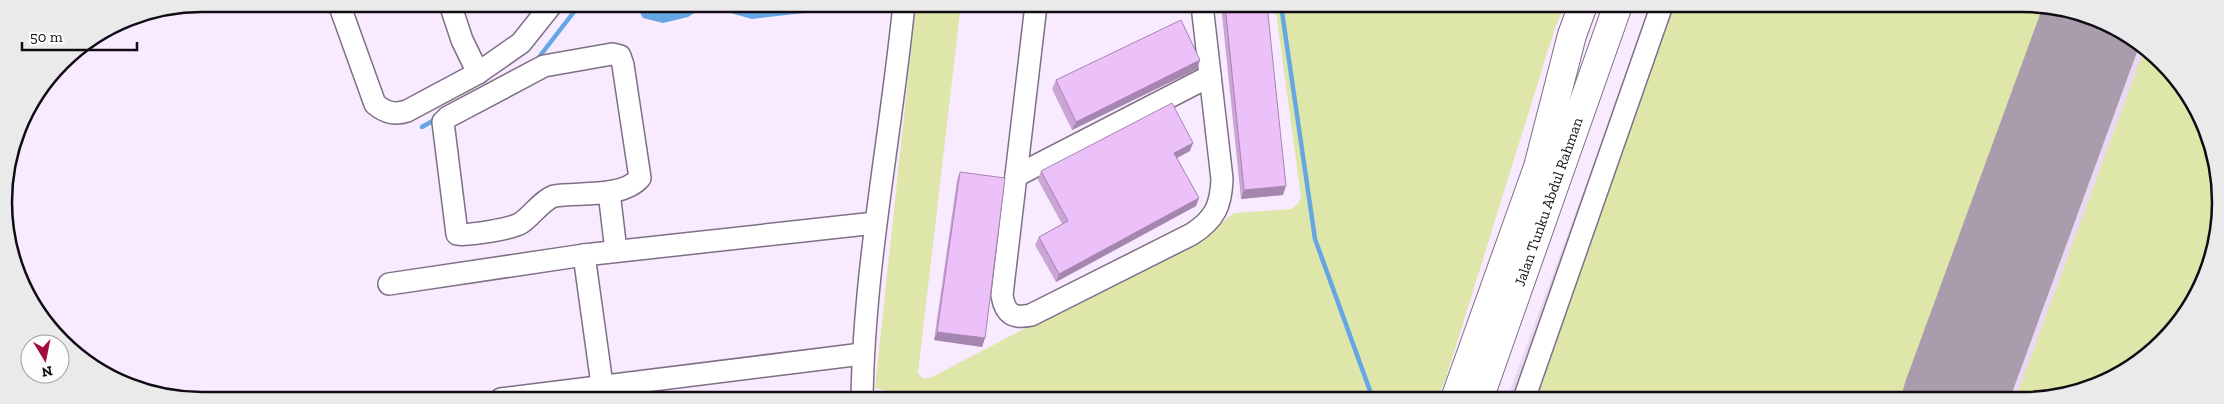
<svg xmlns="http://www.w3.org/2000/svg" width="2224" height="404" font-family="'Zilla Slab',serif">
	<style>
		.built { fill: #ead8f2 }
		.green { fill: #dfe6aa }
		.water { fill: #65a7e4 }
		.lines { fill: none; stroke-linecap: round; stroke-linejoin: round }
		.stream { stroke: #65a7e4; stroke-width: 4.5 }
		.runway { stroke: #a89cad; stroke-width: 104 }
		.minor-casing { stroke: #7f6f86; stroke-width: 24 }
		.major-casing { stroke: #7f6f86; stroke-width: 30 }
		.minor { stroke: #fff; stroke-width: 21 }
		.major { stroke: #fff; stroke-width: 28 }
		.wall { fill: #cba5d5 }
		.shaded-wall { fill: #a586ae }
		.building { fill: #ecc0f8; stroke: #a586ae }
		.labels { text-anchor: middle; dominant-baseline: central; stroke-width: 4; stroke-linejoin: round; paint-order: stroke }
		.street-label { font-size: 15px; fill: #110b13; stroke: #fdfdfd }
		.rim { fill: none; stroke: #110b13; stroke-width: 2.5 }
	</style>
	<rect width="100%" height="100%" fill="#f8eaff"/>
	<polygon class="built" points="1652,5 2048,5 2121,30 2179,81 2213,150 2219,228 2200,290 2162,342 2098,385 2035,400 1507,399"/>
	<g class="green">
		<polygon points="916,4 961,4 918,373 922,378 930,378 1210,232 1234,213 1291,209 1298,204 1301,197 1275,5 1565,5 1555,28 1446,378 1437,399 913,399 913,397 875,388"/>
		<polygon points="1670,5 2047,5 1902,400 1531,399"/>
		<polygon points="2144,50 2179,81 2213,150 2219,228 2200,290 2162,342 2098,385 2035,400 2015,400"/>
	</g>
	<polygon class="water" points="635,4 841,4 839,9 752,19 720,10 702,8 688,17 663,23 643,18"/>
	<g class="lines">
		<g class="stream">
			<polyline points="1281,5 1315,239 1373,399"/>
			<polyline points="536,61 580,4"/>
			<polyline points="422,127 436,119"/>
		</g>
		<polyline class="runway" points="1954,400 2093,21"/>
		<defs>
			<g id="minor">
				<path d="M339 4 375 104C386 113 395 115 407 111L478 73 521 43 552 4"/>
				<polyline points="450,4 462,40 478,73"/>
				<path d="M1036 5 1002 295C1005 314 1013 319 1031 315L1192 234C1215 219 1221 206 1222 179L1202 5"/>
				<path d="M612 54 620 56 623 65 640 178C623 198 579 192 554 196 541 201 533 215 521 223 511 229 468 236 457 234L443 122 448 117 544 66Z"/>
				<polyline points="1016,176 1210,76"/>
				<polyline points="609,192 616,251"/>
				<polyline points="584,255 604,399"/>
				<polyline points="389,284 584,255 875,223"/>
				<polyline points="501,399 862,354"/>
				<path d="M862 399C864 266 891 136 904 4"/>
				<polyline points="1524,399 1662,5"/>
			</g>
			<g id="major">
				<polyline points="1455,399 1538,167 1572,35 1583,5"/>
				<path id="s1" d="M1479 399 1618 5"/>
			</g>
		</defs>
		<use href="#minor" class="minor-casing"/>
		<use href="#major" class="major-casing"/>
		<use href="#minor" class="minor"/>
		<use href="#major" class="major"/>
	</g>
	<g class="wall">
		<polygon points="1221,5 1267,5 1283,195 1241,199"/>
		<polygon points="1200,60 1197,69 1072,130 1052,89 1056,80"/>
		<polygon points="1190,151 1177,158 1199,198 1196,206 1056,282 1035,245 1039,237 1062,224 1038,180 1041,171"/>
		<polygon points="960,172 985,338 982,347 934,340 957,180"/>
	</g>
	<g class="shaded-wall">
		<polygon points="1200,60 1197,69 1072,130 1076,122"/>
		<polygon points="1193,143 1190,151 1171,161 1174,153"/>
		<polygon points="1286,186 1283,195 1241,199 1244,190"/>
		<polygon points="1199,198 1196,206 1056,282 1059,274"/>
		<polygon points="937,332 985,338 982,347 934,340"/>
	</g>
	<g class="building">
		<polygon points="1225,5 1267,5 1286,186 1244,190"/>
		<polygon points="1181,20 1200,60 1076,122 1056,80"/>
		<polygon points="1172,103 1193,143 1174,153 1199,198 1059,274 1039,237 1068,221 1041,171"/>
		<polygon points="960,172 1005,178 985,338 937,332"/>
	</g>
	<g class="labels">
		<g class="street-label">
			<text stroke="none"><textPath href="#s1" startOffset="209">Jalan Tunku Abdul Rahman</textPath></text>
		</g>
	</g>
	<path d="M0 0H2224V404H0ZM202 12H2022A190 190 0 0 1 2212 202V202A190 190 0 0 1 2022 392H202A190 190 0 0 1 12 202V202A190 190 0 0 1 202 12Z" fill="#eaeaea" fill-rule="evenodd"/>
	<path class="rim" d="M202 12H2022A190 190 0 0 1 2212 202V202A190 190 0 0 1 2022 392H202A190 190 0 0 1 12 202V202A190 190 0 0 1 202 12Z"/>
	<g transform="translate(45 359) rotate(170)"><circle r="24" fill="#fdfdfd" stroke="#9f9c9f"/>
	<path d="M0-4L9 19L0 12L-9 19Z" fill="#a50b41"/>
	<text y="-8" font-size="14" font-weight="bold" text-anchor="middle" fill="#110b13">N</text>
	</g>
	<path d="M22 42v8h115v-8" fill="none" stroke="#110b13" stroke-width="2.5"/>
	<text x="30" y="42" font-size="15" fill="#110b13" stroke="#fdfdfd" stroke-width="4" paint-order="stroke">50 m</text>
</svg>
